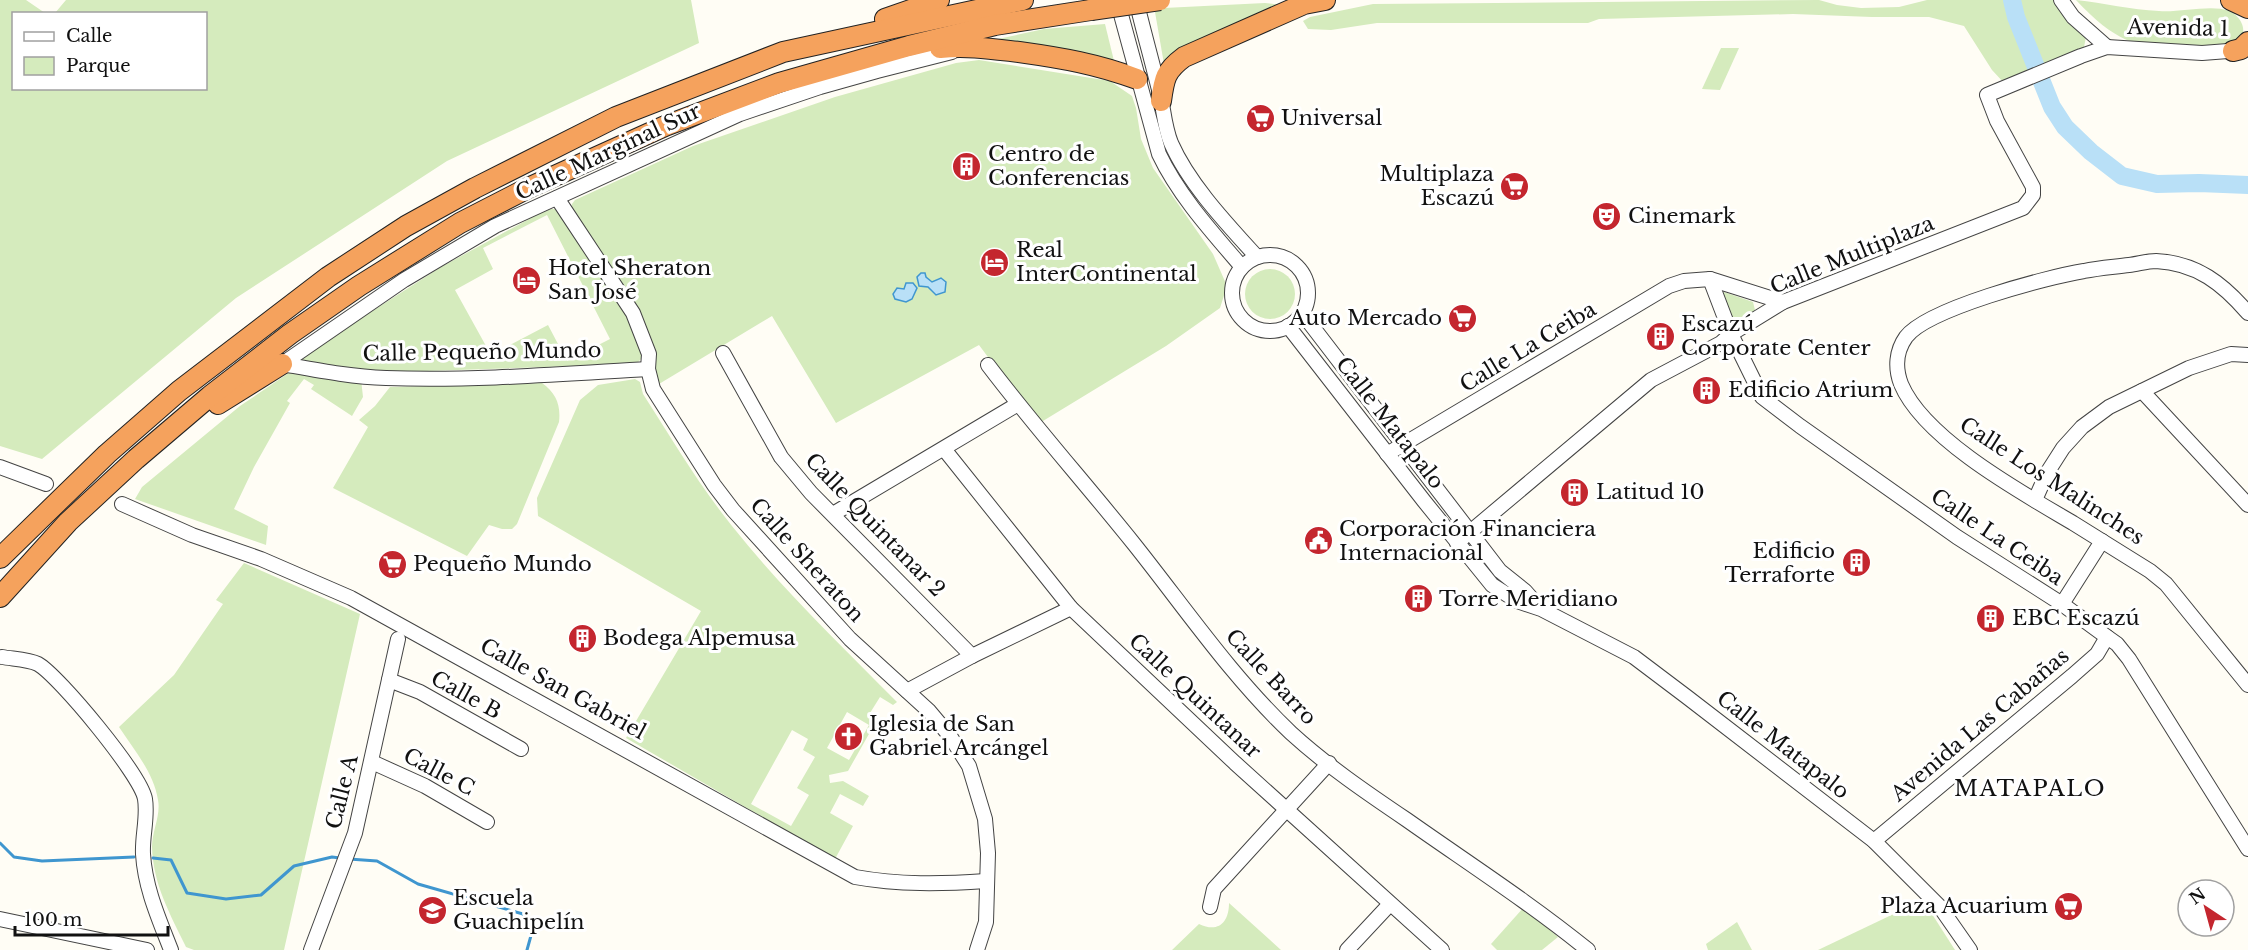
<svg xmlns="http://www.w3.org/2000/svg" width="2248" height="950" font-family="'Libre Baskerville',serif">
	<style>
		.green { fill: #d5ebbd; fill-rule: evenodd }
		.water { fill: #b9e0f7; stroke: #3f96cf; stroke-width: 1.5 }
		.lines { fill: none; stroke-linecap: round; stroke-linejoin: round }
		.stream { stroke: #3f96cf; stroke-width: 3 }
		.river { stroke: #b9e0f7; stroke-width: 18 }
		.minor-casing { stroke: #444; stroke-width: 16 }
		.highway-casing { stroke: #222; stroke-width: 22 }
		.minor { stroke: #fff; stroke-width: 14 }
		.highway { stroke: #f5a25d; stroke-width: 20 }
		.highway-bridge-casing { stroke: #222; stroke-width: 22; stroke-linecap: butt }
		.highway-bridge { stroke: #f5a25d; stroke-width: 20 }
		.labels { text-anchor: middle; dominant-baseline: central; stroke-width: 6; stroke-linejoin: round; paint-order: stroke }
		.street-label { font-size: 21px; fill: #111; stroke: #fff }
		.poi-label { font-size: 21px; fill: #111; stroke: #fff; text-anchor: start }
		.neighbourhood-label { font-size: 22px; letter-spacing: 1.5px; fill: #111; stroke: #fff }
	</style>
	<rect width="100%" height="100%" fill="#fffdf5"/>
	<g class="green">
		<polygon points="0,0 26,0 45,13 14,14 14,88 206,88 206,14 55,13 66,0 691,0 699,43 447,161 236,298 42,459 0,446"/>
		<polygon points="1819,0 1837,5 1861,8 1899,7 1927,0 2058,0 2086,37 2084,47 2077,53 2005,84 1992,70 1964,26 1929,17 1872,17 1793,14 1599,19 1588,23 1377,23 1331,30 1308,29 1303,21 1310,17 1373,4"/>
		<path d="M2076 0C2104 3 2131 10 2159 11 2178 13 2212 4 2229 11 2237 14 2245 24 2243 33 2240 42 2233 44 2225 47 2153 48 2129 57 2076 0Z"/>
		<polygon points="1265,3 1282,5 1164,64 1155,12 1164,8"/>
		<polygon points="1105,24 1114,61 1104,62 984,42 1044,29"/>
		<polygon points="1721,48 1739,48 1720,90 1702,89"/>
		<polygon points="979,60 1110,81 1132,96 1136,108 1141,139 1153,168 1213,254 1227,286 1220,308 1166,346 1038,424 979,345 836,423 772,316 659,384 651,349 571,209 572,204 575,200 693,146 835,97 956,63"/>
		<path d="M551 209H558C583 246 638 314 643 357L636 364 427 371H348L296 360 441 267 540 213ZM547 215 610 339 567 361 548 325 491 355 455 290 493 269 483 248Z"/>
		<circle cx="1270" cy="294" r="25"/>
		<polygon points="1724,292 1753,302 1755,310 1737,323 1732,323 1720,296"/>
		<polygon points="293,370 361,379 363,397 352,416 311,389 314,385 304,379 287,401 290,403 254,467 234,509 268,526 266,545 135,499 142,487 240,406"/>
		<path d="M635 379 640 382 643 394C672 439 699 485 732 526 782 589 841 645 897 702L893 705 880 697 870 713 878 718 848 771 829 775 830 783 843 781 869 796 863 806 840 794 830 813 853 826 835 859 626 738 701 611 538 516 537 498 580 400 598 385ZM847 712 869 725 849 760 827 748ZM792 730 808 739 803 750 815 757 797 788 809 795 791 826 751 804Z"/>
		<path d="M542 383C556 393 561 405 559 422L517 524 512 529H502L489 525 467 556 333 488 368 427 359 420 375 406 390 387Z"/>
		<path d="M244 563 360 614 284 950H194L186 947C170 914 153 884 152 847 152 831 161 815 158 800 154 773 134 750 119 727L174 675 223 604 216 600Z"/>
		<polygon points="1923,900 1955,950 1818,950"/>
		<path d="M1229 903 1281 950H1172L1199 924C1218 933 1229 923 1229 903Z"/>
		<polygon points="1524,907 1558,937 1542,950 1497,950 1491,944"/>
		<polygon points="1737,922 1752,950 1708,950 1706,944"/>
	</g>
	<g class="water">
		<polygon points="921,273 925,273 926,277 932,282 941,278 946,282 945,292 936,295 928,287 919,286 917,277"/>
		<polygon points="906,283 913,283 917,288 912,299 906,302 895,299 893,294 897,288 904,289"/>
	</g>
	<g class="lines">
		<g class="stream">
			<polyline points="0,843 14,857 42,861 134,857"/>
			<polyline points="153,858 171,860 187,893 226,899 261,895 294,866 332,857 340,858"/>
			<polyline points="349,859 377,861 418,884 523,914 532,932 527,950"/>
		</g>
		<polyline class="river" points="2012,0 2016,17 2052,107 2065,127 2091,152 2122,176 2157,184 2199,183 2248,185"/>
		<defs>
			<g id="minor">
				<path d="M1117 0 1159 154C1179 196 1212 232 1242 267"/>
				<path d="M1136 0C1144 33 1153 65 1161 98 1164 114 1165 128 1171 143 1189 184 1227 224 1257 257"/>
				<polyline points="2061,0 2073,17 2107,47"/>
				<polyline points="557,198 633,313 649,354 648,369 653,389 714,485 733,510 850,639 929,711 950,736 969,766 985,819 988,853 986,922 977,950"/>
				<circle cx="1270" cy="293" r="38"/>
				<polyline points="1710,279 1731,334 1762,397 1800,426 1957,537 2062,604 2107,637 2117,644 2129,659 2248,849"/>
				<polyline points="1302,313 1500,571 1525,591 1540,608"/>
				<path d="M2248 313C2223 284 2197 263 2156 261 2147 261 2138 264 2129 265 2114 267 2099 268 2084 271 2047 277 1927 309 1906 337 1896 351 1895 368 1901 384 1924 439 2022 493 2073 523 2099 539 2124 555 2150 571L2166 584 2248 685"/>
				<polyline points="1288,326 1424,501 1492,585 1517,601 1541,609 1634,657 1687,697 1874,841 1940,907 1970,950"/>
				<polyline points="723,353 781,457 811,493 972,656"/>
				<polyline points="282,364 404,280 495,226 740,114 820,87 877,71 952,52"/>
				<path d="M282 364C316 370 351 377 386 378 473 381 561 374 648 369"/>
				<path d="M988 365C1035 427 1086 484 1134 544 1185 608 1231 676 1291 733 1326 765 1367 793 1407 820 1468 863 1530 903 1588 950"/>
				<polyline points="2142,391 2248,505"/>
				<polyline points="944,449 1071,608 1235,763 1442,950"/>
				<polyline points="1387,454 1669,286 1684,281 1710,279 1783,302"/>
				<polyline points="0,467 46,484"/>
				<polyline points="2035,500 2047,473 2063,448 2082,427 2109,407 2189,368 2231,354 2248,355"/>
				<path d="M122 504 192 535 261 559 351 598 855 877C899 885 942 884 986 881"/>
				<polyline points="833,514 1018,404"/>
				<polyline points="1457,543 1651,380 1721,343 1731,334 1783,302 2023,208 2033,195 2033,187 1997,121 1987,95 2081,56 2107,47 2202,53 2241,50"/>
				<polyline points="2062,604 2102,541"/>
				<path d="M2 657C13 659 28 659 38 664 59 676 141 775 145 799 148 817 142 836 143 854 145 888 159 919 171 950"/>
				<polyline points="389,680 420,692 521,749"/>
				<polyline points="907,691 972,656 1071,608"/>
				<polyline points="372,762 425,786 487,822"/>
				<polyline points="1874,841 2072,676 2097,654 2107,637"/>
				<polyline points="1210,907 1214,889 1329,763"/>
				<polyline points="0,919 147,950"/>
				<polyline points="311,950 355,833 398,639"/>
				<polyline points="1347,950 1390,904"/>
			</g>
			<g id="highway">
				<polyline points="2231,0 2248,8"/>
				<polyline points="885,19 939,0"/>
				<path d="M940 48C967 45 993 49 1019 52 1062 58 1097 64 1137 79"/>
				<polyline points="2233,51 2241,49 2248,42"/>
				<path d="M1161 101C1164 79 1165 71 1184 57L1304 4 1325 0"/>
				<polyline points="218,404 282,364"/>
				<polyline points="0,558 107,454 179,391 328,277 406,226 475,188 616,117 783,52 1023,0"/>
				<polyline points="0,597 68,522 136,459 210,396 290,334 359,286 460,223 528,188 665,126 779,83 909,46 995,25 1091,10"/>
			</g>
		</defs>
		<use href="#minor" class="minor-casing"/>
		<use href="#highway" class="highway-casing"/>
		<use href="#minor" class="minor"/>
		<use href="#highway" class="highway"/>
		<defs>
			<polyline id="highway-bridge" points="1091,10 1160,0"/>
		</defs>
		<use href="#highway-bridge" class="highway-bridge-casing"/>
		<use href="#highway-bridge" class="highway-bridge"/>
	</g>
	<defs>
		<symbol id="supermarket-disc" viewBox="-11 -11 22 22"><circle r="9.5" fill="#c4262e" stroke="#fff"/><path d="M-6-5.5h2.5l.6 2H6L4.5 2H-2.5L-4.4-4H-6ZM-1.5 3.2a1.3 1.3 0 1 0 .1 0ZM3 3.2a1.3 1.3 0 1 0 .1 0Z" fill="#fff"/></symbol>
		<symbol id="building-disc" viewBox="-11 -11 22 22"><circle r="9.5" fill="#c4262e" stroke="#fff"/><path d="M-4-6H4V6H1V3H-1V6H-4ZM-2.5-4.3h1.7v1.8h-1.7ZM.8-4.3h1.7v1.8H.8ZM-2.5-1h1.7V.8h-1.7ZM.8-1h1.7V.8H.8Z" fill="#fff"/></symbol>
		<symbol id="theatre-disc" viewBox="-11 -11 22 22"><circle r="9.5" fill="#c4262e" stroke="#fff"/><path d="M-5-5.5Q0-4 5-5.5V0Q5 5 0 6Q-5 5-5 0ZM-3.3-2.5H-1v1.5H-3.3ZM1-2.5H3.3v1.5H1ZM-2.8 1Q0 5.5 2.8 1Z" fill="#fff"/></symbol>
		<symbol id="hotel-disc" viewBox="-11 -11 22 22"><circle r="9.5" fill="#c4262e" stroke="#fff"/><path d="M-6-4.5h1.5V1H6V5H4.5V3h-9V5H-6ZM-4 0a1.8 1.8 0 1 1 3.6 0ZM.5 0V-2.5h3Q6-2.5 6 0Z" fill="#fff"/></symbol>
		<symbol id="civic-disc" viewBox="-11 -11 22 22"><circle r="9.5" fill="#c4262e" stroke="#fff"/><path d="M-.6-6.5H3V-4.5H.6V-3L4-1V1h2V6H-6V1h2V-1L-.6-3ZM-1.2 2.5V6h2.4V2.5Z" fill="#fff"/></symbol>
		<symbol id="church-disc" viewBox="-11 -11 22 22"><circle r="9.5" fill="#c4262e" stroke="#fff"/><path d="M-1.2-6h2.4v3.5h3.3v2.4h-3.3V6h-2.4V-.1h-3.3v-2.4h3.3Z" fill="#fff"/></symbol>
		<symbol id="school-disc" viewBox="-11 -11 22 22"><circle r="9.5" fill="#c4262e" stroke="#fff"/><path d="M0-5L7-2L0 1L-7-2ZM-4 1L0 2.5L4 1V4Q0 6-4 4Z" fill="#fff"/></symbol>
	</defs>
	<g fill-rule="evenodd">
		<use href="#supermarket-disc" x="1244" y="102" width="33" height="33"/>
		<use href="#building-disc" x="950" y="150" width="33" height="33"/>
		<use href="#supermarket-disc" x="1498" y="170" width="33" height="33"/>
		<use href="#theatre-disc" x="1590" y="200" width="33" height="33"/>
		<use href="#hotel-disc" x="978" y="246" width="33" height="33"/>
		<use href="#hotel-disc" x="510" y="264" width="33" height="33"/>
		<use href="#supermarket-disc" x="1446" y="302" width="33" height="33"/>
		<use href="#building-disc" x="1644" y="320" width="33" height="33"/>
		<use href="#building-disc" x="1690" y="374" width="33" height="33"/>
		<use href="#building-disc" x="1558" y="476" width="33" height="33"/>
		<use href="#civic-disc" x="1302" y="524" width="33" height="33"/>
		<use href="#building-disc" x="1840" y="546" width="33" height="33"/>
		<use href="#supermarket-disc" x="376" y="548" width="33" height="33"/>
		<use href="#building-disc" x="1402" y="582" width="33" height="33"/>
		<use href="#building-disc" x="1974" y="602" width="33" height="33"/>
		<use href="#building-disc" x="566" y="622" width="33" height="33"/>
		<use href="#church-disc" x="832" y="720" width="33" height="33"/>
		<use href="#supermarket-disc" x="2052" y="890" width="33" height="33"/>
		<use href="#school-disc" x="416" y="894" width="33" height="33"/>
	</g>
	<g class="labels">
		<g class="street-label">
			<text transform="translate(2178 28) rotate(1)">Avenida 1</text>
			<text transform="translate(608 152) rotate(-25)">Calle Marginal Sur</text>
			<text transform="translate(1852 255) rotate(-22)">Calle Multiplaza</text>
			<text transform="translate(1528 347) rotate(-31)">Calle La Ceiba</text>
			<text transform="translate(482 352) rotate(-1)">Calle Pequeño Mundo</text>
			<text transform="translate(1390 423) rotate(52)">Calle Matapalo</text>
			<text transform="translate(2052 481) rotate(33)">Calle Los Malinches</text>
			<text transform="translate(875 525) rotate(46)">Calle Quintanar 2</text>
			<text transform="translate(1997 537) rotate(34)">Calle La Ceiba</text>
			<text transform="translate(807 560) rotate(48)">Calle Sheraton</text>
			<text transform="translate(1271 677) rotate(47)">Calle Barro</text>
			<text transform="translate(563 689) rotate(29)">Calle San Gabriel</text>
			<text transform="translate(466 695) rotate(29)">Calle B</text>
			<text transform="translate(1195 696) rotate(43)">Calle Quintanar</text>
			<text transform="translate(1980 725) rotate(-40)">Avenida Las Cabañas</text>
			<text transform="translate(1783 745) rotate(38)">Calle Matapalo</text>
			<text transform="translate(439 772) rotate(28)">Calle C</text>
			<text transform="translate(342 792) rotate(-76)">Calle A</text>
		</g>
		<g class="poi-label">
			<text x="1281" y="118">Universal</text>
			<text x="988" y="154">Centro de<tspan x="988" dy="24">Conferencias</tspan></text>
			<text x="1494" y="174" text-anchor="end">Multiplaza<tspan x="1494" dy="24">Escazú</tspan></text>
			<text x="1628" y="216">Cinemark</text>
			<text x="1016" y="250">Real<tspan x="1016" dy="24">InterContinental</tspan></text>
			<text x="548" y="268">Hotel Sheraton<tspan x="548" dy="24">San José</tspan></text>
			<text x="1442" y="318" text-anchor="end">Auto Mercado</text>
			<text x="1681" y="324">Escazú<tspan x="1681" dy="24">Corporate Center</tspan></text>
			<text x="1728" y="390">Edificio Atrium</text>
			<text x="1596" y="492">Latitud 10</text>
			<text x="1339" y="529">Corporación Financiera<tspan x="1339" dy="24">Internacional</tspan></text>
			<text x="1835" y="551" text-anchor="end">Edificio<tspan x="1835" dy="24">Terraforte</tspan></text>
			<text x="413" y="564">Pequeño Mundo</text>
			<text x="1439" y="599">Torre Meridiano</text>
			<text x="2012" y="618">EBC Escazú</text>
			<text x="603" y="638">Bodega Alpemusa</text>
			<text x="869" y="724">Iglesia de San<tspan x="869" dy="24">Gabriel Arcángel</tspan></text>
			<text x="453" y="898">Escuela<tspan x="453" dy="24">Guachipelín</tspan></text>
			<text x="2048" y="906" text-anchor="end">Plaza Acuarium</text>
		</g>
		<g class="neighbourhood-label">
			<text x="2030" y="788">MATAPALO</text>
		</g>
	</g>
	<rect x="12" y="12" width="195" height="78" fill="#ffffff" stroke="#a0a0a0" stroke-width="1.5"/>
	<rect x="24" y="32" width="30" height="9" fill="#ffffff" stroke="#a0a0a0" stroke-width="1.5"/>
	<text x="66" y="42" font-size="18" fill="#111111">Calle</text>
	<rect x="24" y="57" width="30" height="18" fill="#d5ebbd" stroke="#a0a0a0" stroke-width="1.5"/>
	<text x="66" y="72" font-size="18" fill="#111111">Parque</text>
	<g transform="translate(2206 908) rotate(324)"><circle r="28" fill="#ffffff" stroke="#a0a0a0" stroke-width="1.5"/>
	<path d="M0-4.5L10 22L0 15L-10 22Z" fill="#c4262e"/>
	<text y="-9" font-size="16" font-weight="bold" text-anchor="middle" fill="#111111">N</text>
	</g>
	<path d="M15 926v9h153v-9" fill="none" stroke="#111111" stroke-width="3"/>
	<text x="24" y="926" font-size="18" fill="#111111" stroke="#ffffff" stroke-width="4.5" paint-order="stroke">100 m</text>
</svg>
